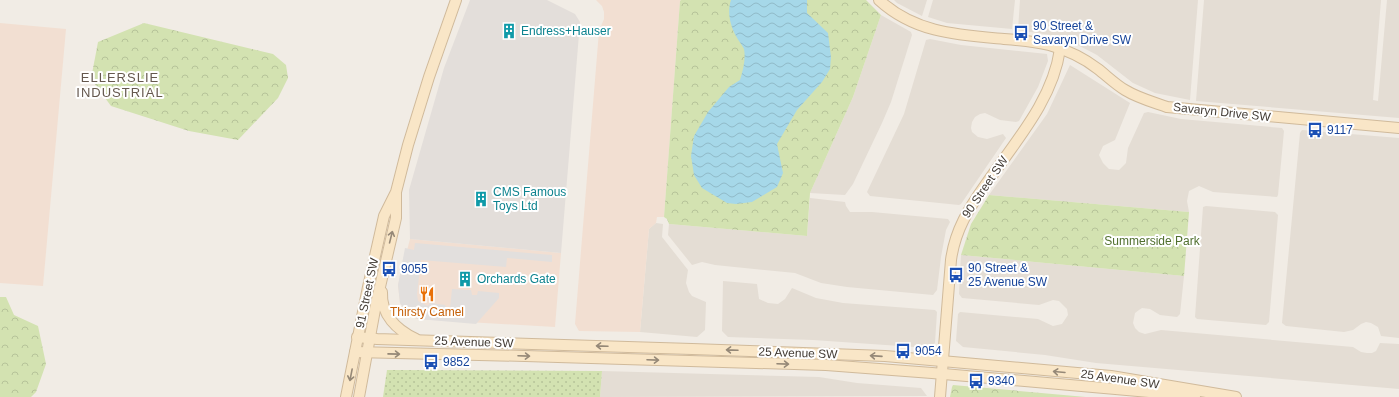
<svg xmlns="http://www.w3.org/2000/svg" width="1399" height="397" font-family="Helvetica,sans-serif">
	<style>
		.residential { fill: #e4ddd4 }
		.commercial { fill: #f2dfd2 }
		.industrial { fill: #e3deda }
		.grass { fill: url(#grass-dots) }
		.forest { fill: url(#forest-crowns) }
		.parking { fill: #e2dfdd }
		.water { fill: url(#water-waves) }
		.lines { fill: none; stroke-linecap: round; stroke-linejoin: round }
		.secondary-casing { stroke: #d0ba9b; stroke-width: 12 }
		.secondary { stroke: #f9e6c7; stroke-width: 10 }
		.oneway { stroke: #958877 }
		.labels { text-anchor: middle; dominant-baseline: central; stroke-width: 4; stroke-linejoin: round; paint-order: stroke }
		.transit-label { font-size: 12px; fill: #164399; stroke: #fff; text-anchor: start }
		.culture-label { font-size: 12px; fill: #0d838f; stroke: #fff; text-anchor: start }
		.street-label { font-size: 12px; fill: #433c35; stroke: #fff }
		.park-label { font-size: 12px; fill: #506f2e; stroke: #fff }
		.food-label { font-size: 12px; fill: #c56008; stroke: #fff }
		.neighbourhood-label { font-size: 13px; letter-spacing: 1px; fill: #65584e; stroke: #fff }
	</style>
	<defs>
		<pattern id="grass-dots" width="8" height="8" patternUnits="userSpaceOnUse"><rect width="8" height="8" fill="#d3e2b1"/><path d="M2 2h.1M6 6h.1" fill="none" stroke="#b6c399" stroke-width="1.8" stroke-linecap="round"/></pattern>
		<pattern id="forest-crowns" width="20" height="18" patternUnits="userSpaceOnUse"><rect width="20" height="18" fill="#d3e2b1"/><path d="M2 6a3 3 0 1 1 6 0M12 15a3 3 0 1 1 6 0" fill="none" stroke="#b6c399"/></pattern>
		<pattern id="water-waves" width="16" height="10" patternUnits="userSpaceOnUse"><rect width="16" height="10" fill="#a6d8e9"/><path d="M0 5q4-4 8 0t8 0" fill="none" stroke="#90bac8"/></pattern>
	</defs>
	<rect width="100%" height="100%" fill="#f1ece5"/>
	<g class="residential">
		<polygon points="894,0 927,0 922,16 897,3"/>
		<polygon points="933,0 1015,0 1012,29 947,23 928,17"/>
		<polygon points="1020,0 1198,0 1190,100 1155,93 1133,83 1097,55 1068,40 1050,35 1018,30"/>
		<polygon points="1204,0 1381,0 1373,100 1378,101 1387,0 1399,0 1399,118 1196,101"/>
		<polygon points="881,15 911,32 912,35 891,102 882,123 853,184 845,195 810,193 853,97"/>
		<polygon points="930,39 961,45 1047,54 1048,61 1038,87 1019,121 1016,122 1000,120 985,113 980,114 975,117 972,122 971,128 972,132 978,137 987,139 1003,134 1006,138 961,204 959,205 870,196 867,192 904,114 926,40"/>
		<polygon points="1070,65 1130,103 1115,140 1103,146 1099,155 1103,163 1109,169 1119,170 1126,163 1128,148 1144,113 1148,112 1181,119 1282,128 1284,131 1278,195 1277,197 1213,192 1199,186 1189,191 1187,201 1189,212 989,195 1047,114"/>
		<polygon points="1302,130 1399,138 1399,338 1381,336 1378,327 1371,323 1366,322 1361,324 1353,330 1344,332 1286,326 1282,323 1300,133"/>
		<polygon points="810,198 845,202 846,206 850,212 872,212 948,219 950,222 946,230 941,257 937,290 933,295 847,287 821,283 795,273 715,265 702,262 692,265 668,235 669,224 807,236"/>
		<polygon points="1206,206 1275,212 1278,215 1269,322 1266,325 1197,319 1195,317 1203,207"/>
		<polygon points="656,223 663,224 662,237 688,270 686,283 689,292 692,296 706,302 705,330 697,337 640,332 649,229"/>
		<polygon points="961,255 1184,276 1180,314 1177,317 1160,315 1150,309 1142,308 1139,310 1135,313 1133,323 1135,328 1139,332 1145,334 1161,330 1353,347 1361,352 1367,353 1372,353 1376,351 1380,343 1399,344 1399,389 1096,363 1045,355 963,347 956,341 958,314 960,312 1038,319 1053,326 1062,324 1068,315 1067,309 1059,301 1053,300 1039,305 962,298 959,294"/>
		<polygon points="723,281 757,284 759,299 768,303 778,304 785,299 792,288 816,298 843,303 935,310 937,312 935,343 929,348 813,340 728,337 722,331"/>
		<polygon points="602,371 819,377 857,383 921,388 927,396 600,397"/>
	</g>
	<g class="commercial">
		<polygon points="596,0 681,0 680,1 664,217 657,217 656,223 649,229 640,332 579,331 575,324 599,31 604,19 604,12 602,6"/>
		<polygon points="0,23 66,29 43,286 0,283"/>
		<polygon points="410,239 561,253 555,327 416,319 407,312 400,303 398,285"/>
	</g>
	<polygon class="industrial" points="470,0 547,0 575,14 580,22 561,253 410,239 409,190 444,68"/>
	<polygon class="grass" points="387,370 602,371 600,397 383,397"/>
	<g class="forest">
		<polygon points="681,0 866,0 881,15 853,97 810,193 807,236 669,224 667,219 664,217 680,1"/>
		<polygon points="144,23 273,54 286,65 288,78 278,98 238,140 189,131 111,106 91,79 98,42"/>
		<polygon points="989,195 1189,212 1184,276 961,255 971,224"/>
		<polygon points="0,297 6,297 14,315 38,326 46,364 36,392 31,397 0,397"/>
		<polygon points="953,385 1086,397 950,397 952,387"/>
	</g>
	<polygon class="parking" points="415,243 552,255 552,262 507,258 506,267 421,260 417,294 418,301 428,306 430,303 445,305 446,308 450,308 452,289 471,290 472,295 477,295 478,291 499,293 499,298 476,324 418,319 406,311 400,303 398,285 405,248 414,250"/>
	<path class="water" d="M731 0H807V13L828 33 831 57 830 69 822 82 797 110 777 144 783 173 777 187 752 202 736 204 727 203 702 188 694 175 691 156 694 136 708 112 729 87 740 80C743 70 746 59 744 49 742 45 738 40 736 36 730 25 727 12 731 0Z"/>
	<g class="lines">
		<defs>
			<g id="secondary">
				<path d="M879 0C915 33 958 35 1004 39 1019 40 1034 41 1049 45 1067 50 1084 58 1098 69 1107 76 1115 84 1125 90 1138 98 1153 102 1167 107L1399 128"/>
				<path d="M382 292C381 315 397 330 416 339"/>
				<polyline points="357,337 377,339 692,349 885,356 1111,376 1236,397"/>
				<polyline points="355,352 525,356 826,365 932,373 1195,396"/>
				<polyline points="346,397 368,287 384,216 396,192 408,145 429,77 456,0"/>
				<polyline points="359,397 376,304 396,218 396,194"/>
				<path d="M940 397 951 260C955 230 969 208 986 184 1015 142 1053 100 1060 49"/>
			</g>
		</defs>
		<use href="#secondary" class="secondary-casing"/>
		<use href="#secondary" class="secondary"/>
	</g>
	<defs><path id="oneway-shaft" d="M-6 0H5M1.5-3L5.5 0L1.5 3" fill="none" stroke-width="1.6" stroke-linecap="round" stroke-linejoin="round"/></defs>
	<g class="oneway">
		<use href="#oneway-shaft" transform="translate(391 237) rotate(-76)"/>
		<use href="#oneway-shaft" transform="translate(602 346) rotate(-178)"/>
		<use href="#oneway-shaft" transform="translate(732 350) rotate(-178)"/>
		<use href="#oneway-shaft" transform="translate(394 354) rotate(1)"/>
		<use href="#oneway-shaft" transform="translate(524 356) rotate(2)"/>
		<use href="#oneway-shaft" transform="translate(876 356) rotate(-176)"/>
		<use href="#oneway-shaft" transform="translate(653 360) rotate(2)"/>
		<use href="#oneway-shaft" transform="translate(783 364) rotate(2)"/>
		<use href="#oneway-shaft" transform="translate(1059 372) rotate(-175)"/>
		<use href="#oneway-shaft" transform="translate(351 375) rotate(101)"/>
	</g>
	<defs>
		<symbol id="building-bare" viewBox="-9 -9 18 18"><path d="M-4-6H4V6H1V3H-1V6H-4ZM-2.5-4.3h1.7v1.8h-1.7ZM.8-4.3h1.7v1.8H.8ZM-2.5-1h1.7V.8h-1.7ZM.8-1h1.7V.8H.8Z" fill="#0f9aa8" stroke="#fff" stroke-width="2.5" paint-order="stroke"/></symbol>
		<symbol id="bus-bare" viewBox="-9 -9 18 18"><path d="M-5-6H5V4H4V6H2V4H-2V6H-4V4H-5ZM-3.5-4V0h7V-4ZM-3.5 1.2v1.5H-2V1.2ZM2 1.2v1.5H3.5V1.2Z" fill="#1a4fb4" stroke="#fff" stroke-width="2.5" paint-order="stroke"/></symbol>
		<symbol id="restaurant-bare" viewBox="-9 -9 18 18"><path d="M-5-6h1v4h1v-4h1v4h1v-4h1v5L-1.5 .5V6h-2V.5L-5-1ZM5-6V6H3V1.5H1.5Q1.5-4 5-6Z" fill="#e8710a" stroke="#fff" stroke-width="2.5" paint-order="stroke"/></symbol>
	</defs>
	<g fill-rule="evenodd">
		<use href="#building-bare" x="498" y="20" width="22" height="22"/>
		<use href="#bus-bare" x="1010" y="22" width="22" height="22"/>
		<use href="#bus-bare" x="1304" y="119" width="22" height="22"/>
		<use href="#building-bare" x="470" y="188" width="22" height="22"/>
		<use href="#bus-bare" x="378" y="258" width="22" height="22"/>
		<use href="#bus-bare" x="945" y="264" width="22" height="22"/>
		<use href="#building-bare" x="454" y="268" width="22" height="22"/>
		<use href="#restaurant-bare" x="416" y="283" width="22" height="22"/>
		<use href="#bus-bare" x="892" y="340" width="22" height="22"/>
		<use href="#bus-bare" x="420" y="351" width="22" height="22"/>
		<use href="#bus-bare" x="965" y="370" width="22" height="22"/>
	</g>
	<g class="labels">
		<g class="transit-label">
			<text x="1033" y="26">90 Street &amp;<tspan x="1033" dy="14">Savaryn Drive SW</tspan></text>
			<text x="1327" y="130">9117</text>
			<text x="968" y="268">90 Street &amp;<tspan x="968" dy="14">25 Avenue SW</tspan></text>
			<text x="401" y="269">9055</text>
			<text x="915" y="351">9054</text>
			<text x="443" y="362">9852</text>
			<text x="988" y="381">9340</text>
		</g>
		<g class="culture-label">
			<text x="521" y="31">Endress+Hauser</text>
			<text x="493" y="192">CMS Famous<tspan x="493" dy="14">Toys Ltd</tspan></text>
			<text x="477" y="279">Orchards Gate</text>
		</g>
		<g class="street-label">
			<text transform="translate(1222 112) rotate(6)">Savaryn Drive SW</text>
			<text transform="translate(985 187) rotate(-56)">90 Street SW</text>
			<text transform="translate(367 293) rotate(-78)">91 Street SW</text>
			<text transform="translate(474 342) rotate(2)">25 Avenue SW</text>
			<text transform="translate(798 353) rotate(2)">25 Avenue SW</text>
			<text transform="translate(1120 379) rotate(8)">25 Avenue SW</text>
		</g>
		<g class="park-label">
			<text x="1152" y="241">Summerside Park</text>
		</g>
		<g class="food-label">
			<text x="427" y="312">Thirsty Camel</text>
		</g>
		<g class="neighbourhood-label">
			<text x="120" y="77">ELLERSLIE<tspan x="120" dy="15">INDUSTRIAL</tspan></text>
		</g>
	</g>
</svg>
